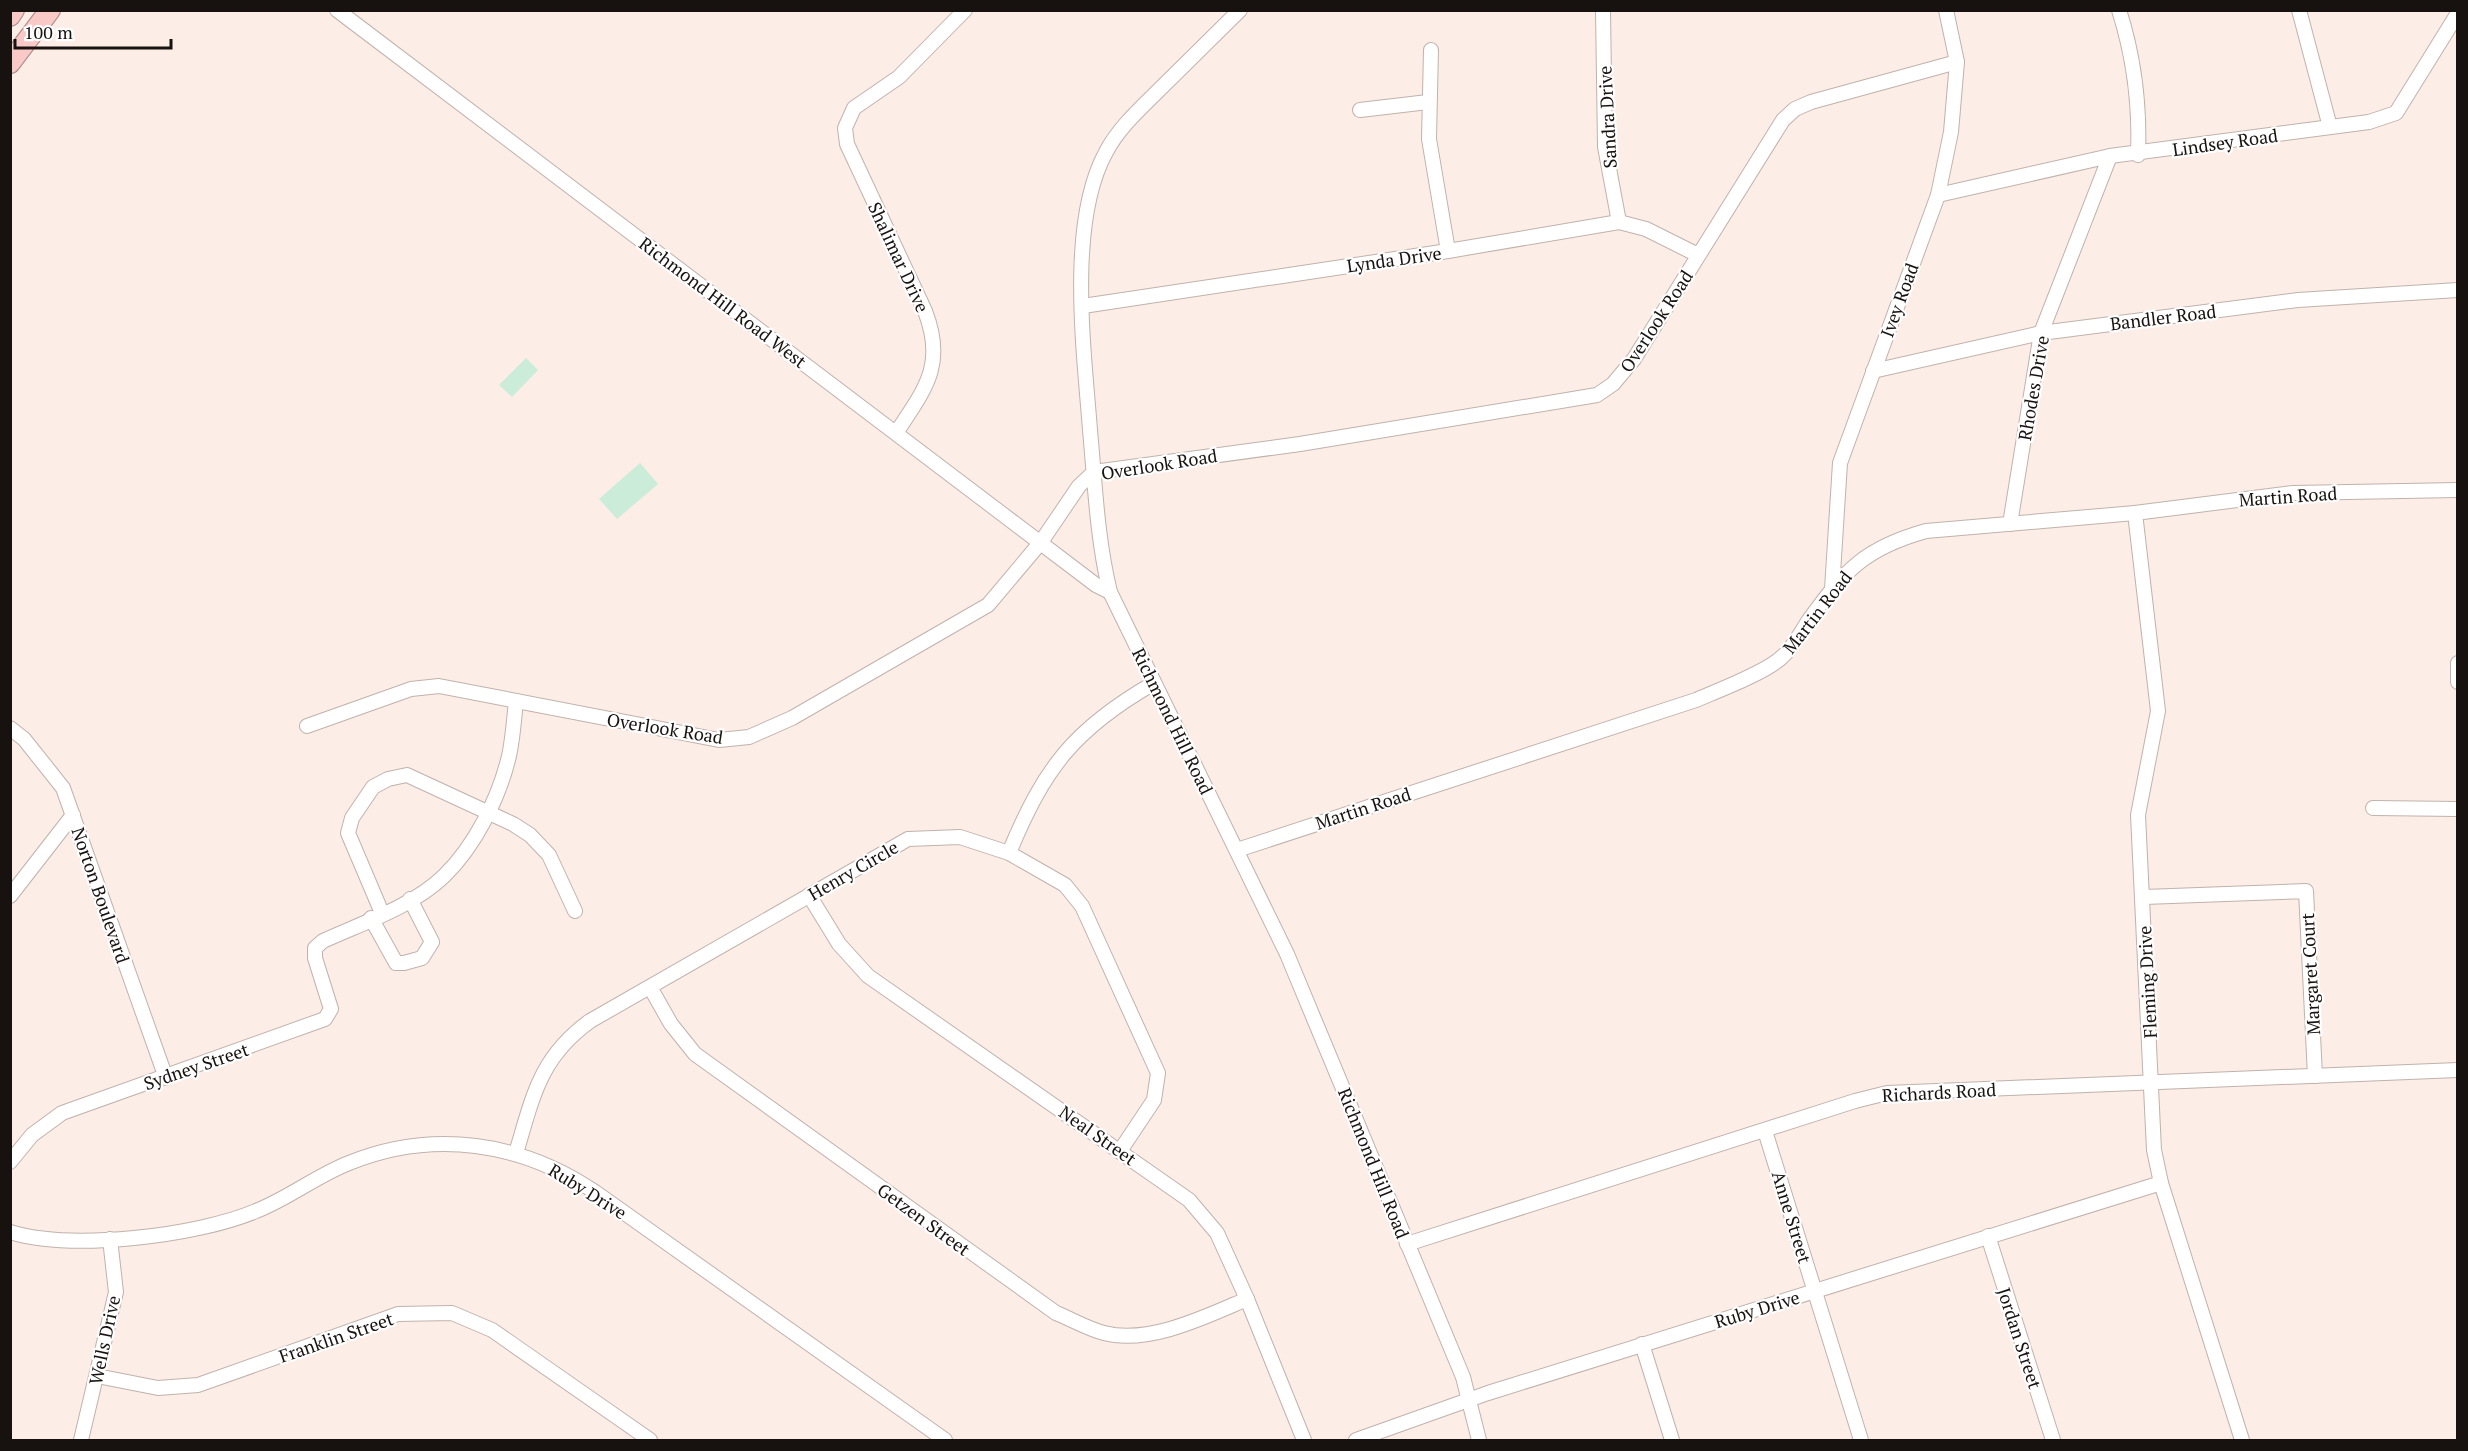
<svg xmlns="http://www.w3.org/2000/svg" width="2468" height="1451" font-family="'PT Serif',serif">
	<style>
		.green { fill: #caecd9 }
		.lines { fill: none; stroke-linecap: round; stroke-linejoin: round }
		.minor-casing { stroke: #c0b2ac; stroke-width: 16 }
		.highway-casing { stroke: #a98987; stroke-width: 22 }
		.minor { stroke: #fff; stroke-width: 14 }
		.highway { stroke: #f8c9c7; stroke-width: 20 }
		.labels { text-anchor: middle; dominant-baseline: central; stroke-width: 4.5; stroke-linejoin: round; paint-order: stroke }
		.street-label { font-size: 18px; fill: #171210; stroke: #fefefe }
	</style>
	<rect width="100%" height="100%" fill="#fcede7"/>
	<g class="green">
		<polygon points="526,358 538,370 512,397 499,385"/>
		<polygon points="640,463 658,484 617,519 599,499"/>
	</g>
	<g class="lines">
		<defs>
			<g id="minor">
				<polyline points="337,10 1096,585 1110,592"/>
				<path d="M1240 10C1214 36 1188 61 1162 87 1142 107 1119 127 1106 152 1067 223 1084 350 1090 430 1095 484 1097 539 1110 592L1287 954 1463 1377 1479 1440"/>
				<polyline points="1603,10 1605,147 1619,222"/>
				<path d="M2119 10C2134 57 2140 106 2138 155"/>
				<polyline points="2299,10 2330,127"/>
				<polyline points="1431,50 1429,139 1448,251"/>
				<polyline points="1360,110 1428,102"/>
				<polyline points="1938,195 2110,156 2369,122 2396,113 2458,13"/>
				<polyline points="1083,306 1448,251 1619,222 1646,229 1698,255"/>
				<polyline points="1873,371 2041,333 2298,300 2458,290"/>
				<path d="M896 433C925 389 946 365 925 311L847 144 845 128 854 108 899 77 965 10"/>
				<polyline points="2135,513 2158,711 2138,815 2154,1150 2161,1183 2242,1440"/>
				<polyline points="2010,524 2041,333 2110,156"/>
				<polyline points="1832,589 1840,463 1938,195 1951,132 1957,62 1946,10"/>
				<polyline points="2458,663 2458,682"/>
				<polyline points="307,726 411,689 439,686 719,740 749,737 792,718 988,605 1041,542 1079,486 1094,472 1300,444 1597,395 1613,384 1634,359 1783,120 1795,109 1811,102 1957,62"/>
				<polyline points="10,728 24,739 63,788 166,1078"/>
				<polyline points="2373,808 2458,809"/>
				<path d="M1237 850 1696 700C1717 691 1767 672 1782 657 1793 648 1801 632 1809 620 1845 570 1865 548 1926 531L2135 513 2293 493 2458 490"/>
				<path d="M1009 853C1044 768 1074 729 1154 683"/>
				<polyline points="809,895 839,944 868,976 1189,1200 1217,1233 1247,1299 1304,1440"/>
				<polyline points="10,896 73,815"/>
				<polyline points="2144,897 2306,891 2315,1076"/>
				<polyline points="382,913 348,833 352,818 373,787 388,779 407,775 513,824 530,835 549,855 575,911"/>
				<polyline points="371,918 396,963 404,963 422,958 432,942 410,899"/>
				<path d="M650 987 671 1024 695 1054 1056 1313C1071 1319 1088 1329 1104 1333 1149 1345 1207 1316 1247 1299"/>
				<polyline points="1765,1131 1861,1440"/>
				<path d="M516 1153C533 1097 539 1058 590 1021L908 839 960 837 1009 853 1065 885 1082 906 1158 1073 1154 1100 1120 1151"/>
				<path d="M10 1162 32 1135 62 1113 325 1019 331 1009 315 958V948L323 941C362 923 412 907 444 876 475 846 499 798 509 756 513 738 514 719 516 701"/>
				<path d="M10 1232C72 1251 197 1236 256 1211 289 1198 316 1176 349 1163 433 1129 521 1142 595 1192L945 1440"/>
				<polyline points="1988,1236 2053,1440"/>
				<polyline points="1407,1244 1855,1101 1887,1093 2458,1070"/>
				<polyline points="1642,1344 1672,1440"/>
				<polyline points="97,1376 158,1388 198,1385 398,1314 452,1313 492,1330 650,1440"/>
				<polyline points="81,1440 116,1292 110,1239"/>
				<polyline points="1356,1440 1488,1393 2161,1183"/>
			</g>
			<g id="highway">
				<polyline points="10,16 14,10"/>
				<polyline points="10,63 50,10"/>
			</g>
		</defs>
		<use href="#minor" class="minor-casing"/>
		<use href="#highway" class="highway-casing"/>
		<use href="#minor" class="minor"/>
		<use href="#highway" class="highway"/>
	</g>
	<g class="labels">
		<g class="street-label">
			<text transform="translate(1607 117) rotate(-93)">Sandra Drive</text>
			<text transform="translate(2225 142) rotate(-8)">Lindsey Road</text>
			<text transform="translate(899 257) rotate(65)">Shalimar Drive</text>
			<text transform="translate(1394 259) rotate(-8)">Lynda Drive</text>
			<text transform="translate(1899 300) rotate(-70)">Ivey Road</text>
			<text transform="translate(723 302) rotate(37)">Richmond Hill Road West</text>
			<text transform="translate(2163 317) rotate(-7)">Bandler Road</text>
			<text transform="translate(1656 321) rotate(-57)">Overlook Road</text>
			<text transform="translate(2033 388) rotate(-80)">Rhodes Drive</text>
			<text transform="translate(1159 464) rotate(-9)">Overlook Road</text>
			<text transform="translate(2288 496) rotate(-4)">Martin Road</text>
			<text transform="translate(1817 612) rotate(-52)">Martin Road</text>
			<text transform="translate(1173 721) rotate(64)">Richmond Hill Road</text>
			<text transform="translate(665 728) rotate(9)">Overlook Road</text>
			<text transform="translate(1363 808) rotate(-18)">Martin Road</text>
			<text transform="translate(853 870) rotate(-30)">Henry Circle</text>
			<text transform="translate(101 895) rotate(71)">Norton Boulevard</text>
			<text transform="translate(2310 974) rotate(-93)">Margaret Court</text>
			<text transform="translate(2147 982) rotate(-93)">Fleming Drive</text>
			<text transform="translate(196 1066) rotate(-19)">Sydney Street</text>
			<text transform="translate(1939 1092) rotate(-3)">Richards Road</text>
			<text transform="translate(1098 1135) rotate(35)">Neal Street</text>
			<text transform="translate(1374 1163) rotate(68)">Richmond Hill Road</text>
			<text transform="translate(588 1191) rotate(32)">Ruby Drive</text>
			<text transform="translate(1792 1217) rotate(73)">Anne Street</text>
			<text transform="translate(924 1219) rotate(36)">Getzen Street</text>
			<text transform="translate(1757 1309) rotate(-17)">Ruby Drive</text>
			<text transform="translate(336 1337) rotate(-19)">Franklin Street</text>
			<text transform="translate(2020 1338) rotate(72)">Jordan Street</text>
			<text transform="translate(104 1340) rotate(-78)">Wells Drive</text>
		</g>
	</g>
	<rect width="2468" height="1451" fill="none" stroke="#171210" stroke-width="24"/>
	<path d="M15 39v9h156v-9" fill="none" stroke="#171210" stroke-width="3"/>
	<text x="24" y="39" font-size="18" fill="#171210" stroke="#fefefe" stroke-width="4.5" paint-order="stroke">100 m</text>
</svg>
